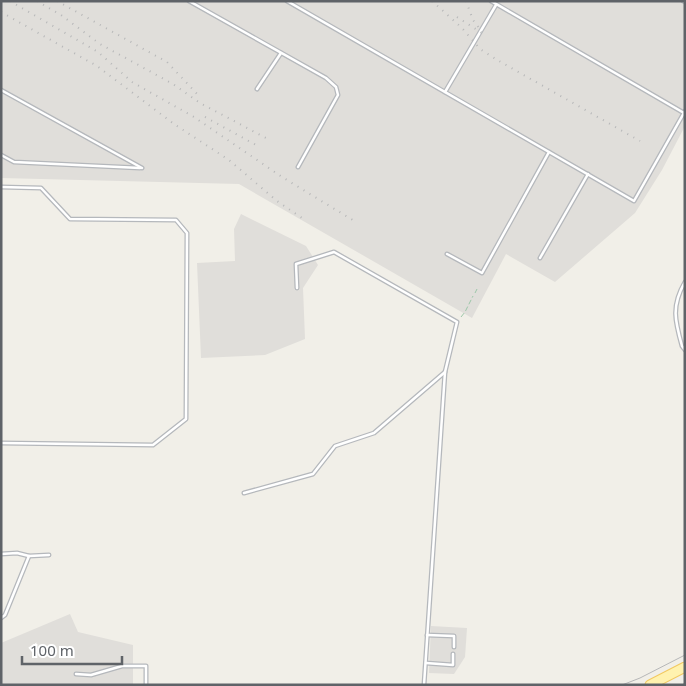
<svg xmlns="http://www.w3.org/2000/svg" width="686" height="686" font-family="'Noto Sans',sans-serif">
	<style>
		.industrial { fill: #e0deda }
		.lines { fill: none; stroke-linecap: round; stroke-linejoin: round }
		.lane-casing { stroke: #b5b8bc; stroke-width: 5 }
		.primary-casing { stroke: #f2c960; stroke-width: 11 }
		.path { stroke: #9cc7a9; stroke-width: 1; stroke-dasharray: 5 2.5; stroke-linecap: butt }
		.lane { stroke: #fff; stroke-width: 2.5 }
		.primary { stroke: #fff2af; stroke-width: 9 }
		.tram { stroke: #b6b7b8; stroke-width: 1 }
		.rail { stroke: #b6b7b8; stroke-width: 2; stroke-dasharray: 1 6; stroke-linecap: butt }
	</style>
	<rect width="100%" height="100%" fill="#f1efe8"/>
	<g class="industrial">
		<polygon points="1,1 685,1 685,126 662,170 635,213 555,282 506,254 472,318 239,184 1,178"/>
		<polygon points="241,214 306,246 318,265 303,288 305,339 265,355 201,358 197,263 235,261 234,229"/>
		<polygon points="70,614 78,632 133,645 133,685 1,685 1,643"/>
		<polygon points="431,626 467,628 465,657 454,674 429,673"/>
	</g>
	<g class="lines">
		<defs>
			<g id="lane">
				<polyline points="189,1 326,78 336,87 338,95 298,167"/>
				<polyline points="287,1 634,201 685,111"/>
				<polyline points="491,1 684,113"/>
				<polyline points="683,1 685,2"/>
				<polyline points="257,89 281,53"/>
				<polyline points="1,90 142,168"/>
				<polyline points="445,92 496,5"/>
				<polyline points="1,155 14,162 140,168"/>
				<polyline points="1,187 41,188 70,219 176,220 187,233 186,419 153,445 1,443"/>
				<polyline points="447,254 482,273 549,152"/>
				<polyline points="540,258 588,174"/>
				<path d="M685 282C671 306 675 321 682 346L685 350"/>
				<polyline points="297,288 296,264 334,252 457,322 445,372 424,685"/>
				<polyline points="244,493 313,474 335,446 374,433 445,372"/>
				<polyline points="1,554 17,553 29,556 49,555"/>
				<polyline points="1,618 5,615 29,556"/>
				<polyline points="427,635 454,636 454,647"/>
				<polyline points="426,663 453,665 453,654"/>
				<polyline points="76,674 91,675 122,666 146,666 146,685"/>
			</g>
			<polyline id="primary" points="650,685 685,667"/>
		</defs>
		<use href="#lane" class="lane-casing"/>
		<use href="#primary" class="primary-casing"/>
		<g class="path">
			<polyline points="475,293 477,289"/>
			<polyline points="461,317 465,312 473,296"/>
			<polyline points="682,685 685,683"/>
		</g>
		<use href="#lane" class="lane"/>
		<use href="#primary" class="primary"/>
		<polyline class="tram" points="622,685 640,678 685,655"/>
		<g class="rail">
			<polyline points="10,1 98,52 132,82 194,117 282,177 356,222"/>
			<polyline points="37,1 61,15 100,44 173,84 200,103 266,138"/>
			<polyline points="57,1 167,62 199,96"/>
			<polyline points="432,1 462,28 480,49 499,61 640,141"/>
			<polyline points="466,1 473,20 479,28"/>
			<polyline points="1,12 97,66 174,124 229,160 277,201 302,218"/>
			<polyline points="457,17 482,33"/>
			<polyline points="205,117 256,145"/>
		</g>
	</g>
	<rect width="686" height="686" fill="none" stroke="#5f6368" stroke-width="5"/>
	<path d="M22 656v8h100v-8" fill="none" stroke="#5f6368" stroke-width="2.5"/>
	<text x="30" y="656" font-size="15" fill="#5f6368" stroke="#ffffff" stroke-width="4" paint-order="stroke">100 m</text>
</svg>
